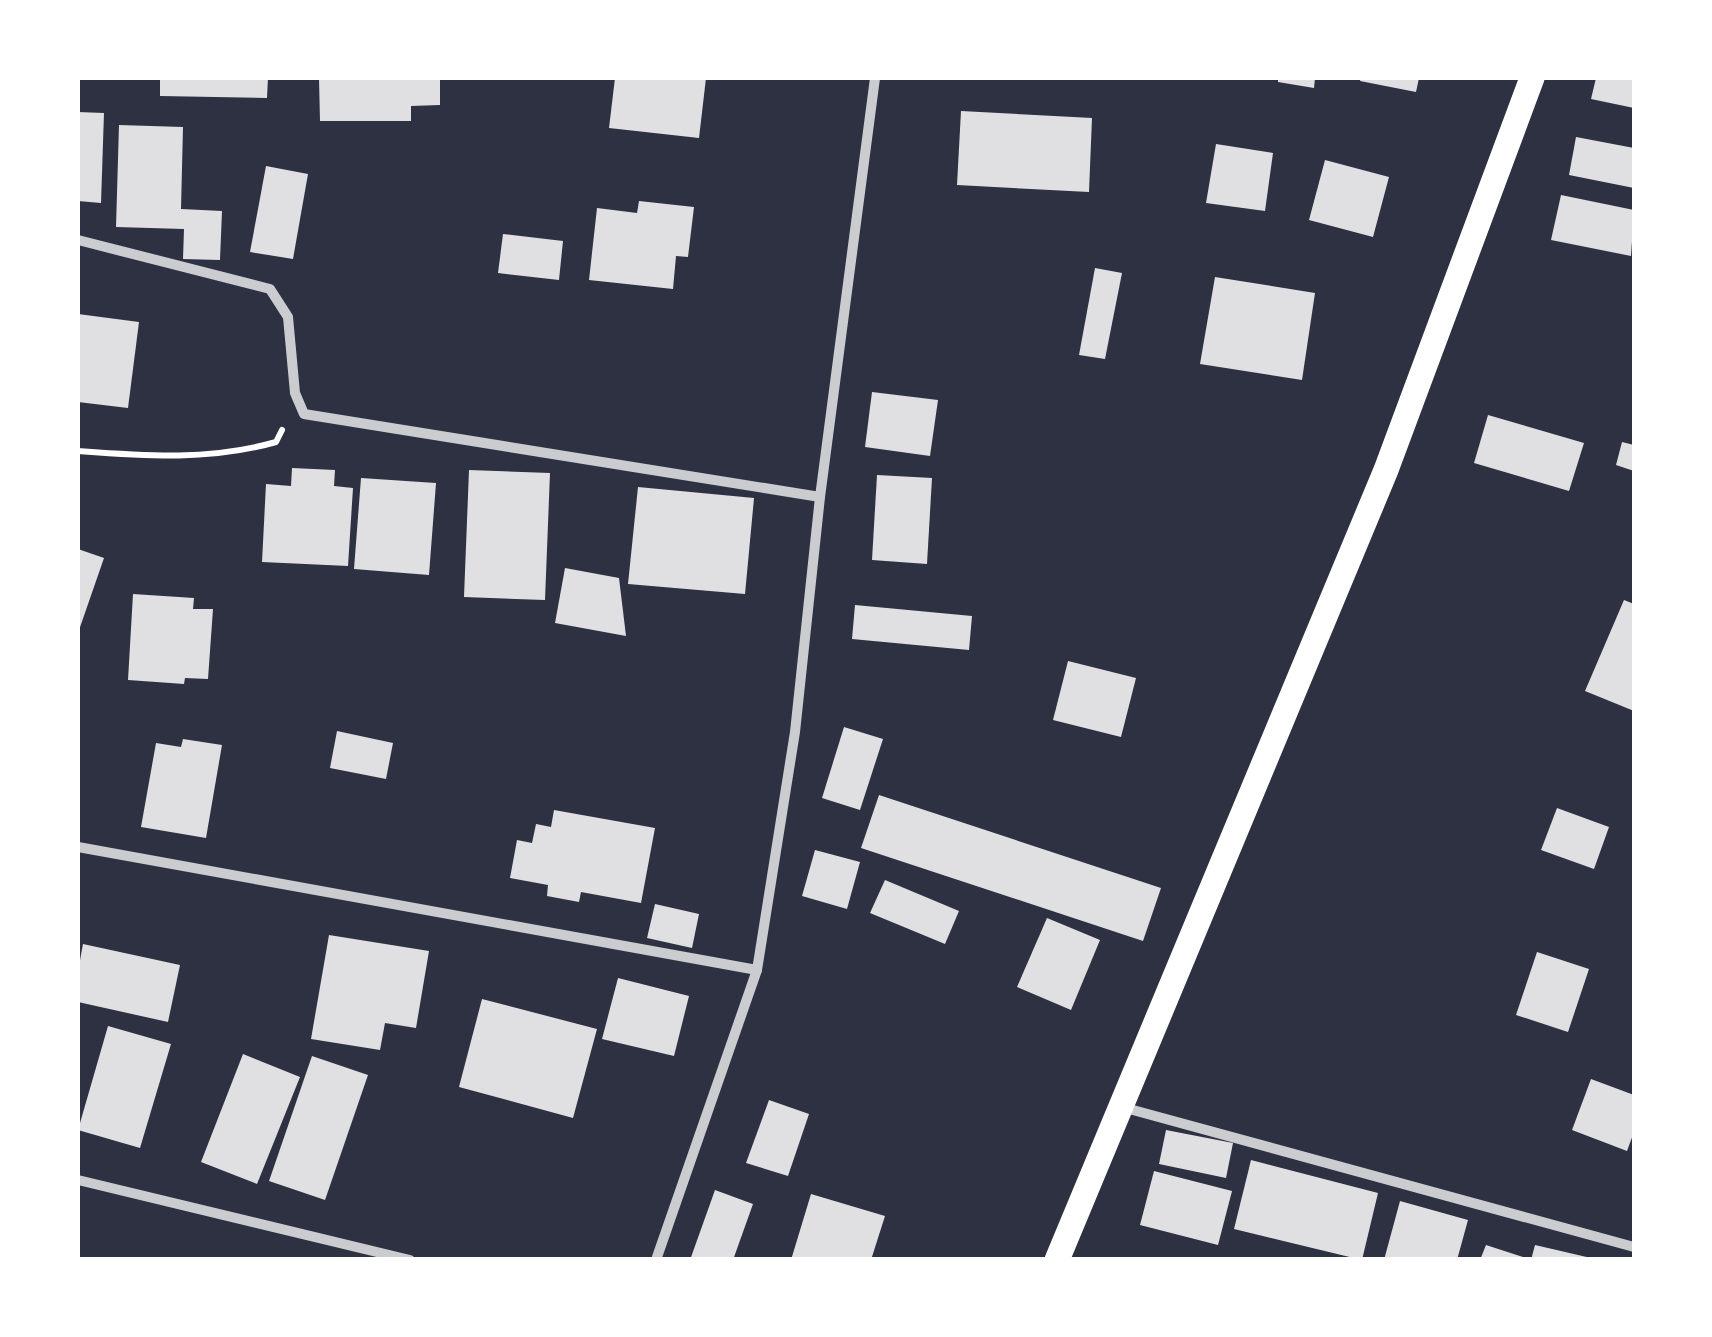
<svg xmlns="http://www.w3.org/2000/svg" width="1712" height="1337" font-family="Bitter,serif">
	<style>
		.building { fill: #e0e0e3 }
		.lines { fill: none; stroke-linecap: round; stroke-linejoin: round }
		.path { stroke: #fff; stroke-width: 6 }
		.minor { stroke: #caccd0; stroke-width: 10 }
		.primary { stroke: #fff; stroke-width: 25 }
	</style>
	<rect width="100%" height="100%" fill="#2d3142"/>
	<g class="building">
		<polygon points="160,78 268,78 267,98 160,96"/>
		<polygon points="319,78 440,78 440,105 411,106 411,121 320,121"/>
		<polygon points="615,78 706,78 699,138 609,128"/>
		<polygon points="1278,78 1315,78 1314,88 1278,82"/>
		<polygon points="1361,78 1419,78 1416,92 1360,81"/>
		<polygon points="1596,78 1634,78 1634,108 1591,99"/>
		<polygon points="961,111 1092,118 1089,192 957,185"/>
		<polygon points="78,112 104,113 101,203 78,201"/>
		<polygon points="119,125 183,127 181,209 222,211 220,260 183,259 184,229 116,227"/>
		<polygon points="1576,137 1634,148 1634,188 1569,175"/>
		<polygon points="1216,144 1273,153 1265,211 1206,203"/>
		<polygon points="1325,160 1389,177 1373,237 1309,220"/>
		<polygon points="266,166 308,174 293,259 250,252"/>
		<polygon points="1561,195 1634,210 1631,256 1551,240"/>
		<polygon points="639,201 694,207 688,257 676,256 673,289 589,280 597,208 637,213"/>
		<polygon points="503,234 563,241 559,280 498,273"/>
		<polygon points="1095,268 1122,273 1105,359 1079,355"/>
		<polygon points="1215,277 1315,293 1302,380 1200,364"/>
		<polygon points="78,314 139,322 128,408 78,402"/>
		<polygon points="872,392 938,400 930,456 865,447"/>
		<polygon points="1488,415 1584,443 1569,491 1474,463"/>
		<polygon points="1622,442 1634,445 1634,471 1616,465"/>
		<polygon points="292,468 335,470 334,486 353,488 348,566 262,562 266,484 291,486"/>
		<polygon points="469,470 550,473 545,600 464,597"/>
		<polygon points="877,475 932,478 927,564 872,560"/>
		<polygon points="361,478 436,483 429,575 354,569"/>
		<polygon points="638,487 754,498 745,594 628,584"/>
		<polygon points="78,549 104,558 78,633"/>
		<polygon points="565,568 619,578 626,636 555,623"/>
		<polygon points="133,594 194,598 193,609 213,609 208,679 185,678 184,684 128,680"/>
		<polygon points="1624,600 1634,604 1634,711 1585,691"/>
		<polygon points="855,605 972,616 969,650 852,639"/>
		<polygon points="1068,661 1136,678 1121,737 1053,720"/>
		<polygon points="844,727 883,739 860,810 822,798"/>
		<polygon points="337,731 393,743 386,779 330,768"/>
		<polygon points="183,739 222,745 206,838 141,827 156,743 181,747"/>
		<polygon points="879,795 1161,888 1143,941 861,848"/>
		<polygon points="1557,808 1609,827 1594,869 1541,850"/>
		<polygon points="554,810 655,828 641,903 581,892 579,902 547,896 548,885 510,878 517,840 532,843 536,824 551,827"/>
		<polygon points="815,850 860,862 847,909 802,896"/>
		<polygon points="885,880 959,911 945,944 870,913"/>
		<polygon points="655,904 699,914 692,948 647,938"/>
		<polygon points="1047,918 1100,940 1071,1010 1017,987"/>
		<polygon points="329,935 429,951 416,1028 385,1023 380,1050 311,1039"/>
		<polygon points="83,944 180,965 168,1022 78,1002 78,971"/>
		<polygon points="1537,952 1589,969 1568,1032 1516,1015"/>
		<polygon points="618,978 689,996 674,1056 602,1039"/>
		<polygon points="482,999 597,1029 573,1118 459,1087"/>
		<polygon points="108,1026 171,1044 140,1148 78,1130"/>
		<polygon points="243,1054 300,1077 257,1184 201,1162"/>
		<polygon points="312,1056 368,1075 325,1200 269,1181"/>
		<polygon points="1591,1079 1634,1095 1634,1132 1627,1151 1572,1130"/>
		<polygon points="769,1100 809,1114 788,1176 746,1163"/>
		<polygon points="1166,1130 1233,1143 1226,1178 1159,1164"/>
		<polygon points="1251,1160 1378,1193 1362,1260 1234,1229"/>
		<polygon points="1154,1171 1232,1191 1218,1245 1140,1225"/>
		<polygon points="715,1190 753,1204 733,1260 690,1260"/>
		<polygon points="811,1194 885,1216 871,1260 791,1260"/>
		<polygon points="1400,1201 1468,1220 1457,1260 1384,1260"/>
		<polygon points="1486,1245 1529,1259 1528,1260 1480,1260"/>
		<polygon points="1535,1245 1591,1258 1591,1260 1531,1260"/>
	</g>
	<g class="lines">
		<path class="path" d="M78 451C146 456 209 461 276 442L282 430"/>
		<g class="minor">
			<polyline points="78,240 270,289 288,317 295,393 304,414 820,497"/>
			<polyline points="78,847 757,970"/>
			<polyline points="1122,1107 1634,1247"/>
			<polyline points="78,1180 410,1260"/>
			<polyline points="656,1260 757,970 795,732 820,497 875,78"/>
		</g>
		<polyline class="primary" points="1057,1260 1386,470 1532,78"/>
	</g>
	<rect width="1712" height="1337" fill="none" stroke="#ffffff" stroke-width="160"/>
</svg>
